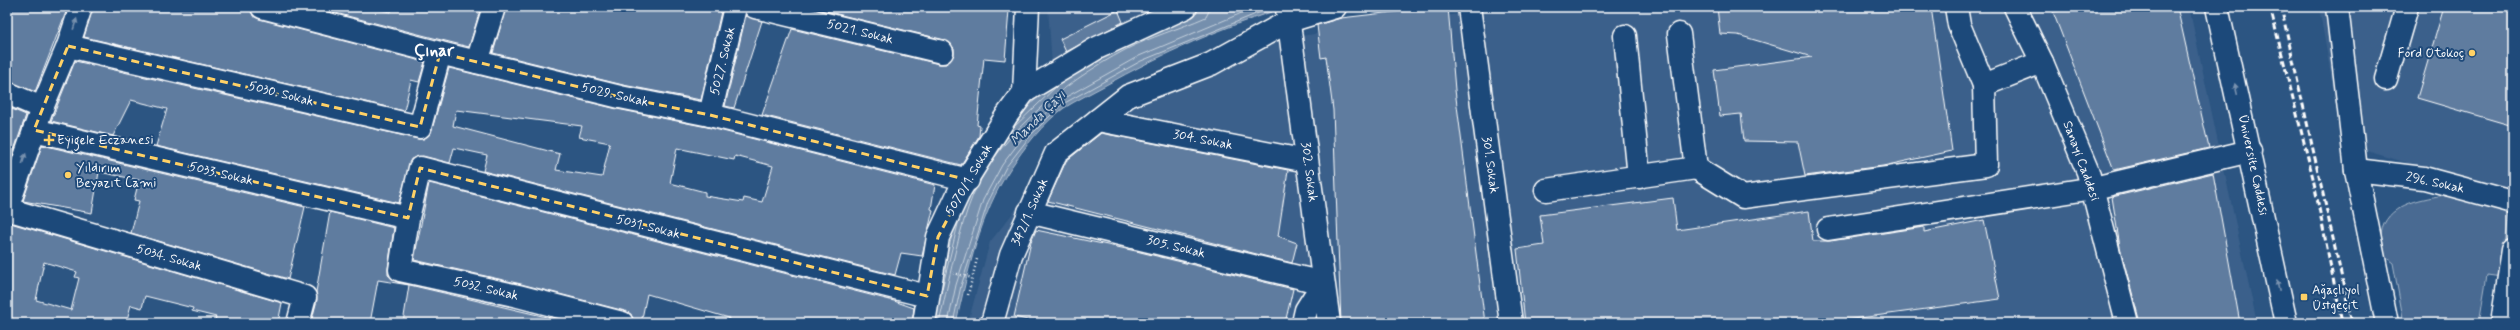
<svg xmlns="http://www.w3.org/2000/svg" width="2520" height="330" font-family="Mynerve,sans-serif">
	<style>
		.built { fill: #3b618b }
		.green { fill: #486b92; stroke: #a4b5c8 }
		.water { fill: #748fad; stroke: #acbcce }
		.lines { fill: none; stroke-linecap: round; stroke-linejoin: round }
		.shore { stroke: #c7d2de; stroke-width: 1 }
		.building { fill: #5e7c9f; stroke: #fff; fill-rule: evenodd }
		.minor-casing { stroke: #fff; stroke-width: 25 }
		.major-casing { stroke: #fff; stroke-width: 25 }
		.path { stroke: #fff; stroke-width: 2.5; stroke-dasharray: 1 3; stroke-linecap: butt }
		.minor { stroke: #1f4a7a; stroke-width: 22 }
		.major { stroke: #1f4a7a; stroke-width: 22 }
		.rail { stroke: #fff; stroke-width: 3; stroke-dasharray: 6 3; stroke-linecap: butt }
		.oneway { fill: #7992af }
		.marked { fill: none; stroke: #ffd166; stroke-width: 3; stroke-dasharray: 8 5; stroke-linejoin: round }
		.poi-dot { fill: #ffd166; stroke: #1f4a7a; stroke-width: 1.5 }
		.labels { text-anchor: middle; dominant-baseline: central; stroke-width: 4; stroke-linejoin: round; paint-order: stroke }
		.street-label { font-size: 13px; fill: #fff; stroke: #1f4a7a }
		.poi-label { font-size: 13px; fill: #fff; stroke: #1f4a7a; text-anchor: start }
		.water-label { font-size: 14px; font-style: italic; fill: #d5dde6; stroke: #1f4a7a }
		.district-label { font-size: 17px; font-weight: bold; fill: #fff; stroke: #1f4a7a }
	</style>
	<rect width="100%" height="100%" fill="#2c5582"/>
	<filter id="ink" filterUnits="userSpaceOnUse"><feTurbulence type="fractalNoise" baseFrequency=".025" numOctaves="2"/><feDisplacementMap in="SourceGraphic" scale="8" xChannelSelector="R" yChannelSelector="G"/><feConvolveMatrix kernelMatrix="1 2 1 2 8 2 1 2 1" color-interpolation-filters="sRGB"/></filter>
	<g filter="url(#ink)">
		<g class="built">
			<polygon points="1048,7 1173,7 1052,65"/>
			<polygon points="1687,7 2189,7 2257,323 968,323 990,242 1088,119 1272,40 1480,11"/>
			<polygon points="2319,7 2513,7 2513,194 2343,144"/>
		</g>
		<path class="green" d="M2443 195 2510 212 2502 277 2487 275 2479 323H2404L2393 263 2384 256C2383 250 2380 240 2381 234 2386 204 2419 200 2443 195Z"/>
		<path class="water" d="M1206 7H1287C1224 26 1161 54 1104 86 1091 93 1077 100 1064 108 1043 123 1024 148 1010 169 980 214 968 271 956 323H930L960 204 1007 129 1034 101 1063 76 1122 42Z"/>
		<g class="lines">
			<g class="shore">
				<polyline points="1013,128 1058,85"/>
				<polyline points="941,293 959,220"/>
				<path d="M939 323C948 285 955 246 968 208 991 139 1063 83 1125 50 1150 37 1179 29 1206 17L1211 7"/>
				<polyline points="948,323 956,285 983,200 1002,165 1027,132 1059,101 1139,56 1256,7"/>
				<polyline points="953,323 961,286 988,202 1006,167 1031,135 1061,105 1141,61 1273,7"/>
			</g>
		</g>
		<g class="building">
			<polygon points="7,7 68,7 35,92 7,81"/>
			<polygon points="93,7 250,7 253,16 259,19 425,62 419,82 411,80 404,111 84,37"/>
			<polygon points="312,7 365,7 391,12 392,7 481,7 469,47"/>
			<polygon points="506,7 722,7 701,100 623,85 493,53"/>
			<polygon points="808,7 961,7 1009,10 1005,60 984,58 977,125 980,126 979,136 961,165 762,115 792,29 939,64 946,64 954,55 954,48 945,40"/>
			<polygon points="1437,7 1448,7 1455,90 1485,323 1341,323 1333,110 1326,57 1321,58 1317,25 1341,18"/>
			<polygon points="1717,7 1931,7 1952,151 1883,166 1805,176 1798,142 1744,141 1741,114 1720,116 1714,70 1812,57 1738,35 1720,34"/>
			<polygon points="2076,7 2177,7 2209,148 2114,170 2053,12"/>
			<polygon points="2444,7 2513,7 2513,126 2417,98"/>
			<polygon points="1118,10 1123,22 1066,52 1060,39"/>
			<polygon points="746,15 762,21 734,108 725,106"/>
			<path d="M75 61 418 139H424L431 133 449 68 617 109 707 127 935 185 931 209 933 210 922 256 901 253 895 275 483 171 487 155 454 148 450 163 423 156 411 159 399 203 156 146 167 109 131 100 113 136 51 121ZM456 110 582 126 579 137 610 143 602 177 556 170 560 154 453 126ZM677 148 734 160 735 156 773 166 762 202 744 198 743 202 705 196V192L670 183Z"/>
			<polygon points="7,107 26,115 7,171"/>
			<polygon points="1101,133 1288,170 1278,236 1297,243 1292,263 1048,201 1066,161"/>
			<polygon points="42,145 305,207 288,279 131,233 139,201 134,200 139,180 99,172 92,213 23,201"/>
			<polygon points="2213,173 2240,323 2140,323 2120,247 2112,197"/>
			<polygon points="429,183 894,301 914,308 912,323 728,323 729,318 647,294 641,323 634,323 631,314 625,311 521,284 414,260"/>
			<polygon points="1673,198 1677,230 1809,211 1813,241 1830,241 1924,227 1924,232 1984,220 2000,299 1823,323 1525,323 1517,249 1544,245 1540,215"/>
			<polygon points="330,212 394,228 388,268 388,275 397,282 572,323 403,323 409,285 378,280 370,323 311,323 317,300 316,292"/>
			<path d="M7 222 282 303 278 323H214L216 317 192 311 193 308 145 296 142 308 131 305 126 323H7ZM44 262 77 272 75 277 79 278 71 310 36 300Z"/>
			<polygon points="1036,230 1136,251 1293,289 1285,323 1041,323 1014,317 1031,242"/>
		</g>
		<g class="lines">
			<defs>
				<g id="minor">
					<polyline points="262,7 440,53 620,97 710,115 968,180"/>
					<polyline points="755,7 942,52"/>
					<polyline points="1469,7 1511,323"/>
					<polyline points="1956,7 1959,25 1984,85 2042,62"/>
					<polyline points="1287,9 1329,323"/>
					<polyline points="1679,34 1696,168"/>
					<polyline points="1625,36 1639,177"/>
					<polyline points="68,46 420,127 440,53"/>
					<polyline points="477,62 494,7"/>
					<polyline points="2386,79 2407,7"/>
					<polyline points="1024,92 1028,7"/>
					<polyline points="7,93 42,108"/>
					<polyline points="710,115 735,7"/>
					<polyline points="1098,120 1307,161"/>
					<polyline points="34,130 408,218"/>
					<polyline points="1546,190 1696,168 1743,197 1986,165 1984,85"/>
					<polyline points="7,209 305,297 298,323"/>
					<polyline points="1029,212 1323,283 1306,310 1303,323"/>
					<polyline points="1828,229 2094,188 2250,151"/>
					<polyline points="622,323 518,296 400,270 408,218 420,168 927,296"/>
					<polyline points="924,323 938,237 960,190 1007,115 1024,92 1097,48 1186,7"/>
					<polyline points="992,323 1011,255 1056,153 1128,96 1211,64 1289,21 1335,7"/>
					<polyline points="2502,323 2513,250"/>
				</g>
				<g id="major">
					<polyline points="2015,7 2042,62 2088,172 2127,323"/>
					<polyline points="2217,7 2286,323"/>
					<polyline points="2337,7 2356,170 2387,323"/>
					<polyline points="2356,170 2424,178 2513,202"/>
					<polyline points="7,209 42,108 68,46 81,7"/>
				</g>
			</defs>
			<use href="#minor" class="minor-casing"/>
			<use href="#major" class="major-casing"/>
			<g class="path">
				<polyline points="953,273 972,278"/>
				<polyline points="968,295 977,259"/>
			</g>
			<use href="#minor" class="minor"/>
			<use href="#major" class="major"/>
			<g class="rail">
				<polyline points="2270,7 2313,178 2342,323"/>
				<polyline points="2281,7 2352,323"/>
			</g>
		</g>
		<defs><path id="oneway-solid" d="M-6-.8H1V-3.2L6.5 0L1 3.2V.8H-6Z"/></defs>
		<g class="oneway">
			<use href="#oneway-solid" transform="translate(75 24) rotate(-72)"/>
			<use href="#oneway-solid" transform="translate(2236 89) rotate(-103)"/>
			<use href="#oneway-solid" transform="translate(24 159) rotate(-71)"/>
			<use href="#oneway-solid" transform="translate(2278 285) rotate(-102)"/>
		</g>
	</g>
	<path class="marked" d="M68 46 420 127 440 53 620 97 710 115 968 180 938 237 927 296 420 168 408 218 34 130Z"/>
	<g class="poi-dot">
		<circle cx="2472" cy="53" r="4"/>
		<path d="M47 134h4v4h4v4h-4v4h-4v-4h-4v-4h4z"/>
		<circle cx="68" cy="175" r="4"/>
		<rect x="2300" y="293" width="8" height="8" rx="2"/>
	</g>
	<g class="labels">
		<g class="street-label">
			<text transform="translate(860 32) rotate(14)">5021. Sokak</text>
			<text transform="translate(723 61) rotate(-76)">5027. Sokak</text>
			<text transform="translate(281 94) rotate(14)">5030. Sokak</text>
			<text transform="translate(615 95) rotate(13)">5029. Sokak</text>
			<text transform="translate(1203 140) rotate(11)">304. Sokak</text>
			<text transform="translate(2081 161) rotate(70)">Sanayi Caddesi</text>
			<text transform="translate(1490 165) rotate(82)">301. Sokak</text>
			<text transform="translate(2253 165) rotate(78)">Üniversite Caddesi</text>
			<text transform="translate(1309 172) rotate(83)">302. Sokak</text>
			<text transform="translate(221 174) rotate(13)">5033. Sokak</text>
			<text transform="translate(969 180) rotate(-60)">5070/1. Sokak</text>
			<text transform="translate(2435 183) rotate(12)">296. Sokak</text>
			<text transform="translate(1030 212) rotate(-66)">342/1. Sokak</text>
			<text transform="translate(648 227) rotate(14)">5031. Sokak</text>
			<text transform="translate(1176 247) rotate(14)">305. Sokak</text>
			<text transform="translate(169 258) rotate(16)">5034. Sokak</text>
			<text transform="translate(486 289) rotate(13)">5032. Sokak</text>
		</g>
		<g class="poi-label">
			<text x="2464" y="53" text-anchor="end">Ford Otokoç</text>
			<text x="57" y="140">Eyigele Eczanesi</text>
			<text x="76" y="168">Yıldırım<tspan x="76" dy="15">Beyazıt Cami</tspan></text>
			<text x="2312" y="290">Ağaçlıyol<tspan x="2312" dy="15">Üstgeçit</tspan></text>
		</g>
		<g class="water-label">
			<text transform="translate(1038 118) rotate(-45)">Manda Çayı</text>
		</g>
		<g class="district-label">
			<text x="434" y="51">Çınar</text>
		</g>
	</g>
	<rect width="2520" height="330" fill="none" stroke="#1f4a7a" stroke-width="24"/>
	<rect x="12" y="12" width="2496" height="306" fill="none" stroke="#fff" stroke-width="1.5" filter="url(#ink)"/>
</svg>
